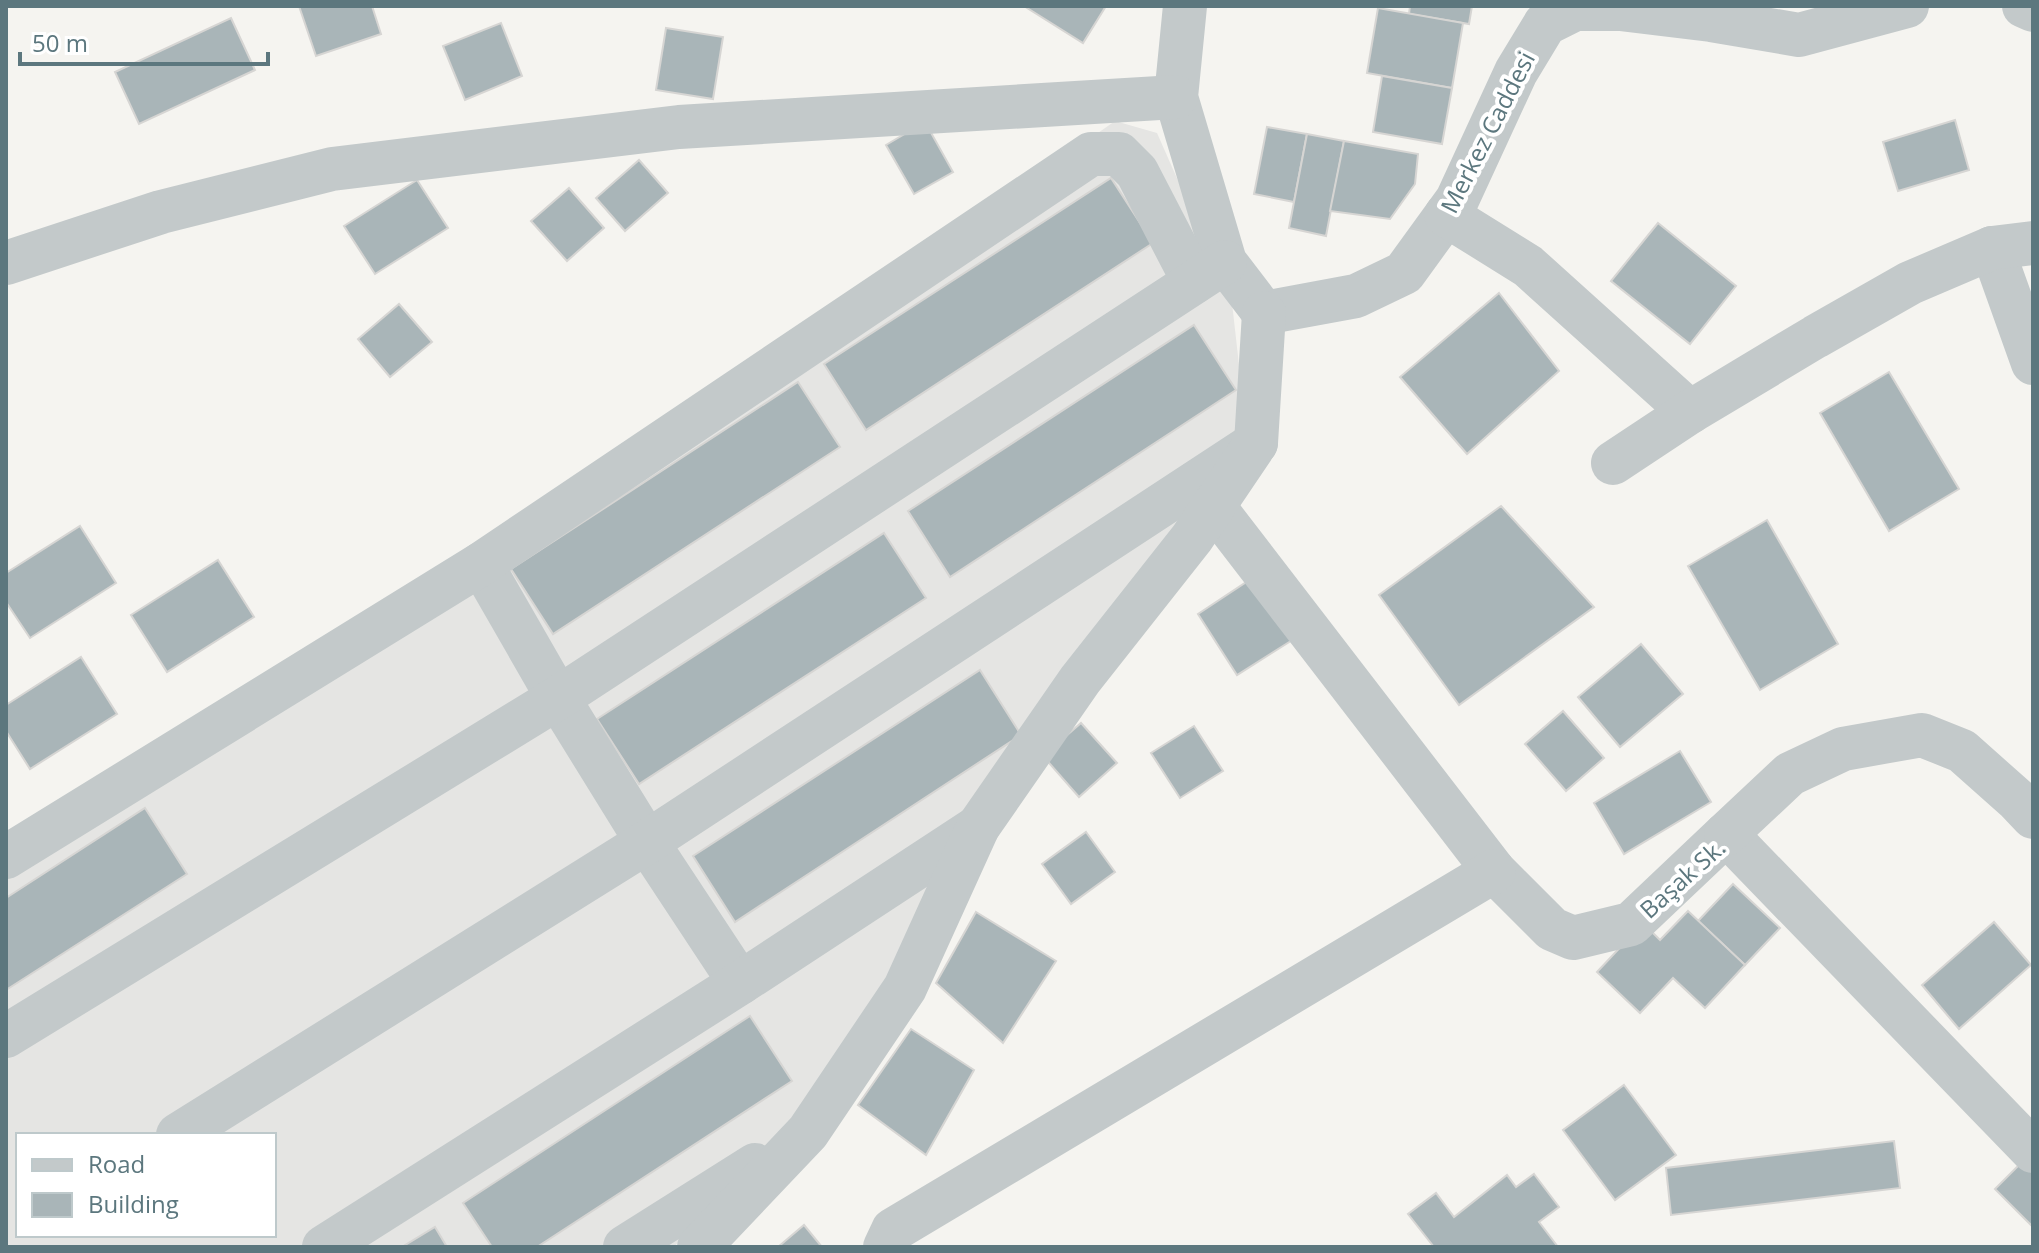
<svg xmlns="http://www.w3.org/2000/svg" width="2039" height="1253" font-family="'Open Sans',sans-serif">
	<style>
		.built { fill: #e5e5e3; fill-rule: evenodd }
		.building { fill: #a9b5b8; stroke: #d6d5d3; stroke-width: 2 }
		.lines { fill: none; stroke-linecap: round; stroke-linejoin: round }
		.minor { stroke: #c3c9ca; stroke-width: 44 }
		.labels { text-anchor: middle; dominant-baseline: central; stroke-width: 8; stroke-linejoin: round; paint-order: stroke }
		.street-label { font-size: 24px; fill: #5c777e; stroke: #fff }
	</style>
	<rect width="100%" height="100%" fill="#f5f4f0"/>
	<path class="built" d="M1115 121 1157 133 1232 303 1245 418 930 913 797 1117 674 1247H6V839L345 628 1017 190ZM18 1135H274V1235H18Z"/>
	<g class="building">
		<polygon points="299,6 372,6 381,34 316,56"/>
		<polygon points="1024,6 1106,6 1083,43"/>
		<polygon points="1410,6 1472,6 1469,24 1409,14"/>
		<polygon points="1378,8 1463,23 1452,88 1367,73"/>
		<polygon points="231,18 255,70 139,124 115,72"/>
		<polygon points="501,23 522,76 465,100 443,46"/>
		<polygon points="666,28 723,37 713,99 656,90"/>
		<polygon points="1382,76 1452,88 1442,144 1373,132"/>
		<polygon points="1955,120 1969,170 1898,191 1883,142"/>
		<polygon points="925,122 953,172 914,194 886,145"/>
		<polygon points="1267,127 1307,134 1294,202 1254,194"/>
		<polygon points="1307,134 1344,141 1326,236 1289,228"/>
		<polygon points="1344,141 1418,154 1415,184 1390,219 1330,211"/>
		<polygon points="639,160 668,193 625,231 596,198"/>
		<polygon points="1111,178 1153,243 866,430 824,364"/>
		<polygon points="417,180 448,228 375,274 344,226"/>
		<polygon points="569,188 604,228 567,261 531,221"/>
		<polygon points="1658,223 1736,286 1690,344 1611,281"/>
		<polygon points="1499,293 1559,371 1467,454 1400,377"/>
		<polygon points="399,304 432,342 390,377 358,339"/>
		<polygon points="1194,325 1236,390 950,577 908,511"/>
		<polygon points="1889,372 1959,489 1889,531 1820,413"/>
		<polygon points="798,382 840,447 553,634 511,569"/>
		<polygon points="1501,506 1594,607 1459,705 1379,595"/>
		<polygon points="1767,520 1838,644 1760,690 1688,566"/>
		<polygon points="80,526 116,583 30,638 6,602 6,573"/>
		<polygon points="884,533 926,598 639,784 597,719"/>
		<polygon points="218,560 254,617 167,672 131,615"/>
		<polygon points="1254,577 1294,639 1237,675 1198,614"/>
		<polygon points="1641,644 1683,694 1620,747 1578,697"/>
		<polygon points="81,657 117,714 30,769 6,731 6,705"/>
		<polygon points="980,670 1021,735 735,922 693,856"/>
		<polygon points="1563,711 1604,758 1566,791 1525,744"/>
		<polygon points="1081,723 1117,763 1079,797 1043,756"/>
		<polygon points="1194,726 1223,771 1180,798 1151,753"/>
		<polygon points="1680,751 1711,802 1624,854 1594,803"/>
		<polygon points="145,808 187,874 6,990 6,898"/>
		<polygon points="1086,832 1115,872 1071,904 1042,864"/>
		<polygon points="1733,884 1780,928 1745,965 1698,921"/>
		<polygon points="1688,911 1745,965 1705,1008 1673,978 1640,1013 1597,972 1643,923 1660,940"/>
		<polygon points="976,912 1056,961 1003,1043 936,983"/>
		<polygon points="1994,922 2031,965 1959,1029 1922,985"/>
		<polygon points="750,1016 792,1081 537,1247 492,1247 463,1203"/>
		<polygon points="911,1029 974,1070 926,1155 858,1105"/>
		<polygon points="1624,1085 1676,1155 1615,1200 1563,1130"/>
		<polygon points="1894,1141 1900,1188 1671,1215 1666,1168"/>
		<polygon points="2024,1160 2033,1170 2033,1227 1995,1189"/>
		<polygon points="1534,1174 1559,1207 1539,1222 1558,1247 1434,1247 1408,1214 1436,1193 1454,1217 1507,1175 1516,1187"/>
		<polygon points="804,1225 822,1247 778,1247"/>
		<polygon points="435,1227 447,1247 402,1247"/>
	</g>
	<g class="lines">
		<g class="minor">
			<polyline points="1185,6 1176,97 1225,262 1264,313 1356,296 1404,273 1457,200 1516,72 1545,24 1575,9 1620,9 1711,20 1799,35 1907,6"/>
			<polyline points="2024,6 2033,10"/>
			<polyline points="1446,215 1528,266 1690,412"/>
			<polyline points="1992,248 2033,363"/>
			<polyline points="6,263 161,212 332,169 679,127 1176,97"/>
			<polyline points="1613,463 1690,412 1815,337 1910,283 1992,248 2033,243"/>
			<polyline points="1214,507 1494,871 1552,929 1573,938 1631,924 1726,834 2033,1151"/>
			<polyline points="481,564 558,698 647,842 740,983"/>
			<polyline points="1726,834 1790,774 1843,749 1922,735 1962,751 2016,799 2033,817"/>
			<polyline points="6,857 481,564 1091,154 1119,154 1137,172 1194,282"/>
			<polyline points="6,1036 558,698 1225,262"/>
			<polyline points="178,1135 647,842 1256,443"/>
			<polyline points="324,1247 740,983 978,827"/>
			<polyline points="625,1247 755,1165"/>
			<polyline points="699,1247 808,1132 905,988 978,827 1080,680 1192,538 1256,443 1264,313"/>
			<polyline points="885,1247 893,1230 1494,871"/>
		</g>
	</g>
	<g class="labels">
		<g class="street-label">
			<text transform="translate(1487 132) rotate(-63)">Merkez Caddesi</text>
			<text transform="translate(1682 878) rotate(-42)">Başak Sk.</text>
		</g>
	</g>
	<rect width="2039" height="1253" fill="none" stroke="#5c777e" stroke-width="16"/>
	<rect x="16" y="1133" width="260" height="104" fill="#ffffff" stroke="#bec9cb" stroke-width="2"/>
	<rect x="32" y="1159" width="40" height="12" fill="#c3c9ca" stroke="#bec9cb" stroke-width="2"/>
	<text x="88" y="1173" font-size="24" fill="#5c777e">Road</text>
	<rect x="32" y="1193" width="40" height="24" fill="#a9b5b8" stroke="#bec9cb" stroke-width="2"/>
	<text x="88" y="1213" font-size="24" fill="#5c777e">Building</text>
	<path d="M20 52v12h248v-12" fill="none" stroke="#5c777e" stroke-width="4"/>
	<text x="32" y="52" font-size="24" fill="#5c777e" stroke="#ffffff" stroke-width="6" paint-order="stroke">50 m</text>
</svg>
